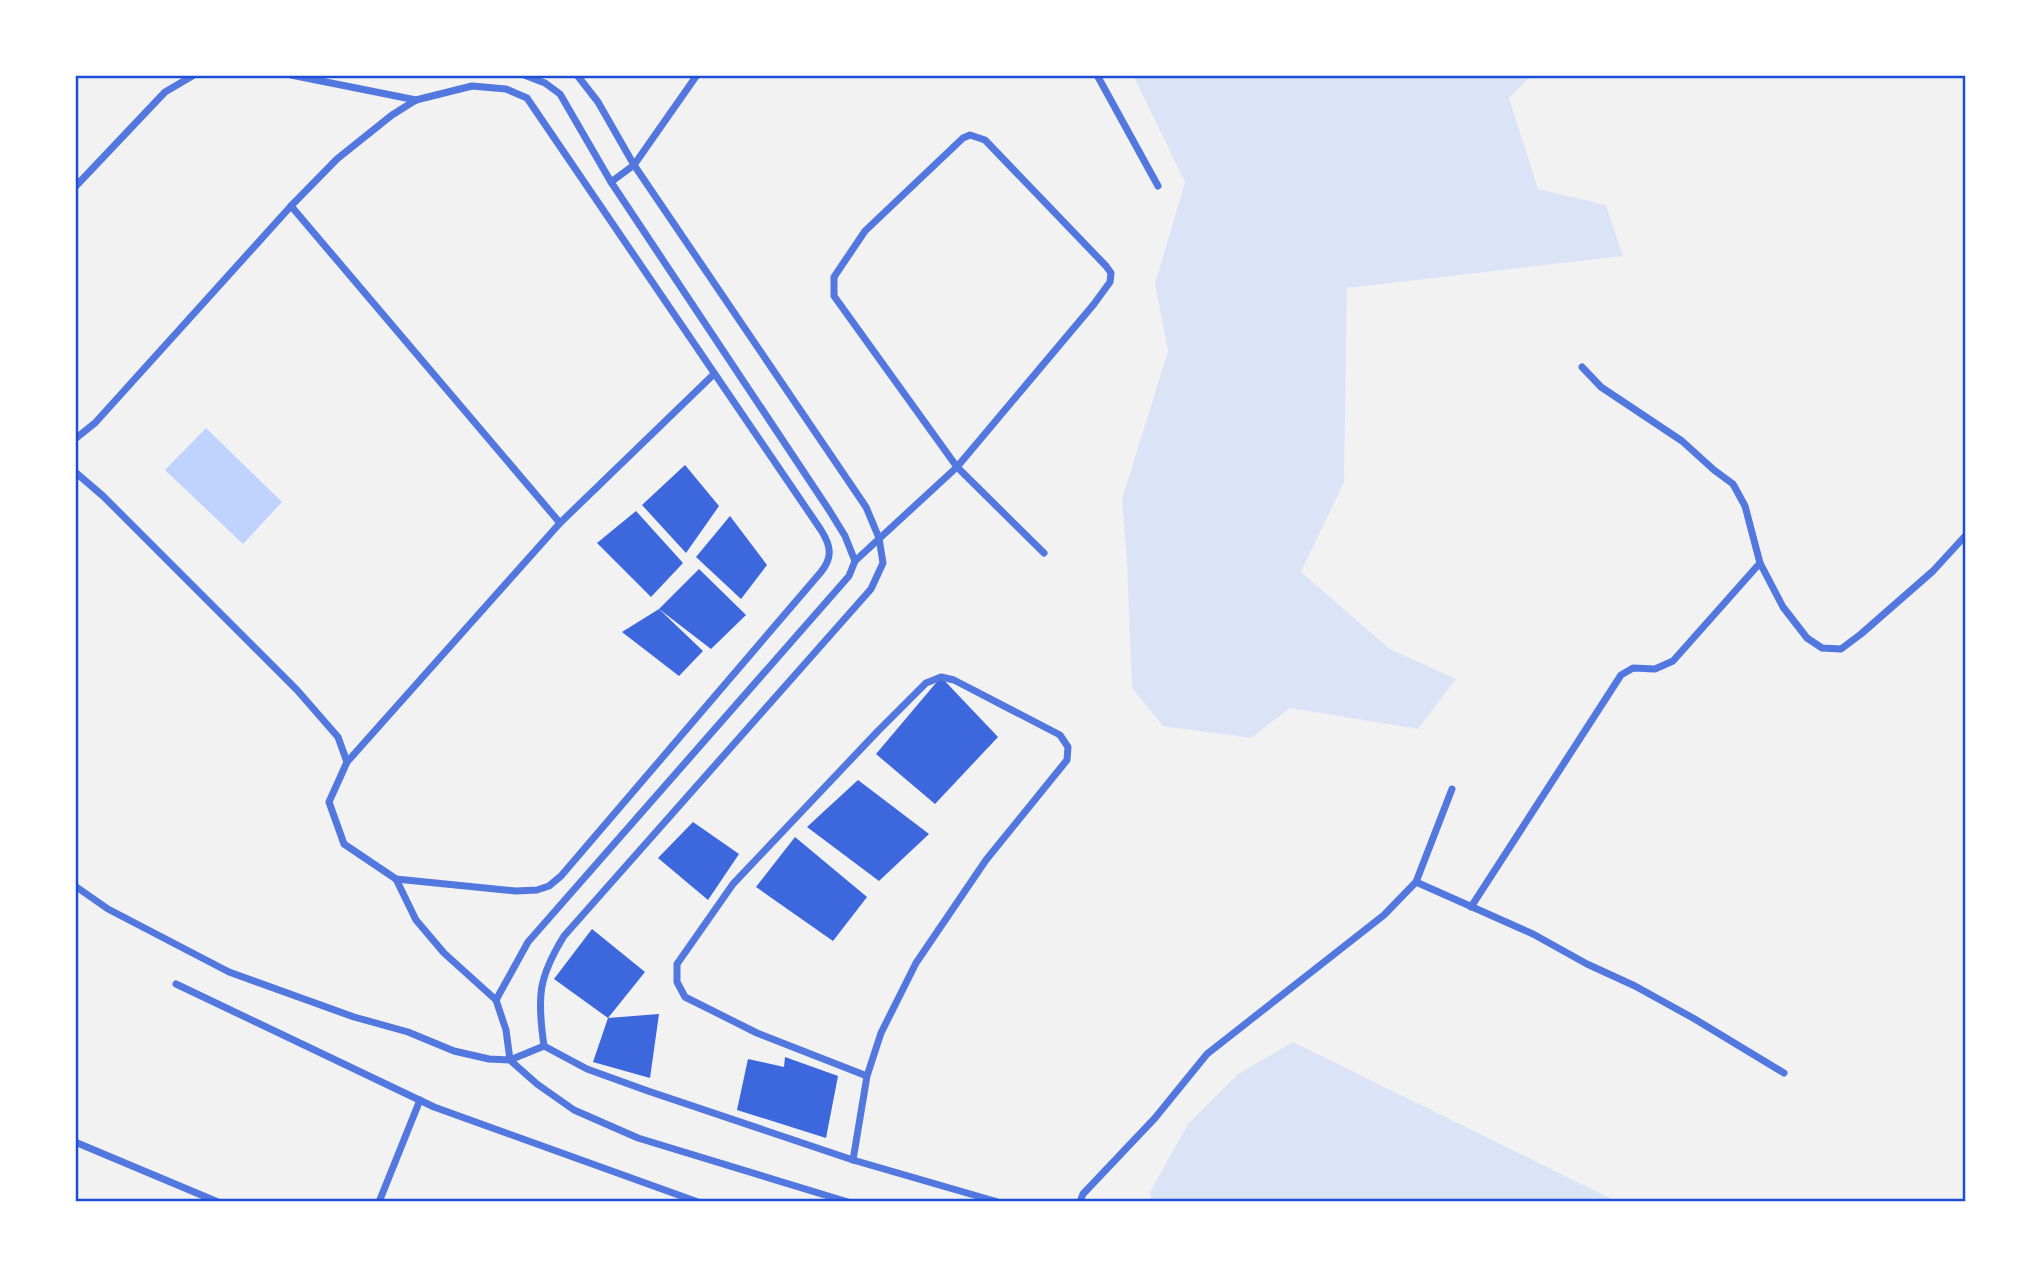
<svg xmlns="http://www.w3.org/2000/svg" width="2041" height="1277" font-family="'Exo 2',sans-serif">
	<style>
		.green { fill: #dbe4f7 }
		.water { fill: #bfd3fe }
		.building { fill: #3d67dc }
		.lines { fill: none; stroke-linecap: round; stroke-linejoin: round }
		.minor { stroke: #5277de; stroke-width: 7 }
		.neatline { fill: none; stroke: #1d4ed8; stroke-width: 2.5 }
	</style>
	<rect width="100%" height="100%" fill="#f2f2f2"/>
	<g class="green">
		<polygon points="1133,75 1532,75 1509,98 1538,189 1606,205 1623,256 1347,288 1344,482 1301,572 1390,649 1456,679 1418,729 1290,708 1251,738 1163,726 1132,688 1127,563 1122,499 1168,351 1155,284 1185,182"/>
		<polygon points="1293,1042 1618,1202 1151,1202 1150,1192 1188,1124 1238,1074"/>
	</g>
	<polygon class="water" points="206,428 282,502 243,544 165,470"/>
	<g class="building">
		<polygon points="685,465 719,506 686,553 642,505"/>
		<polygon points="636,511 683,563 651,597 597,543"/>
		<polygon points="730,516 767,565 741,599 696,557"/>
		<polygon points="699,569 746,615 711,649 659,609"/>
		<polygon points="659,609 703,651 679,676 622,632"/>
		<polygon points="941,677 998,737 935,804 876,754"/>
		<polygon points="858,780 929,834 879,881 807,827"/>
		<polygon points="693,822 739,854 708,900 658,858"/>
		<polygon points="795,837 867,897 833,941 756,887"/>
		<polygon points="592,929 645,972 608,1018 659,1014 650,1078 593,1062 608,1018 554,979"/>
		<polygon points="785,1057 838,1076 826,1138 737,1110 748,1059 784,1067"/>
	</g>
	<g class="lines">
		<g class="minor">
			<polyline points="291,75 416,100"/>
			<polyline points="524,75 545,83 560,94 611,182 829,510 845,536 855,561 849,576 528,942 496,1000 506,1030 510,1060 537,1084 574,1110 638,1138 848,1202"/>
			<polyline points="1097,75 1158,186"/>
			<polyline points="611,182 634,165 697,75"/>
			<polyline points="75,187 165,92 194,75"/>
			<polyline points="291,206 560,523"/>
			<polyline points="1582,367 1601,387 1682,441 1714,470 1733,484 1745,506 1760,563 1783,607 1807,638 1822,648 1841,649 1861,634 1933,571 1966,535"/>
			<path d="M75 439 95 423 291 206 337 159 392 115 416 100 472 86 506 89 527 98 821 530C831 546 833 557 821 572L561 876 549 886 537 890 516 891 396 879"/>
			<polyline points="75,472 103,496 297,690 338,737 347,762 329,802 344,844 396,879 416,920 444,953 496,1000"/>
			<polyline points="855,561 957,467 1094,304 1110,282 1111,273 1106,266 985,140 970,135 963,138 865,231 834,277 834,296 957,467 1044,553"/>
			<polyline points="347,762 560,523 714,374"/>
			<polyline points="1416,882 1533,934 1587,964 1635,986 1693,1018 1784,1073"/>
			<polyline points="75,886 108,909 229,972 354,1017 408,1032 454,1051 489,1059 510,1060 544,1046"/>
			<polyline points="1471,907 1621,675 1633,668 1655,669 1673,661 1760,563"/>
			<polyline points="176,984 434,1107 698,1202"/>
			<path d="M544 1046C537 997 538 978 564 936L871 589 883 563 879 538 866 507 634 165 598 102 577 75"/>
			<polyline points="544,1046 587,1069 648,1091 853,1160 998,1202"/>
			<polyline points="75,1142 218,1202"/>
			<polyline points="853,1160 867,1076 881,1033 916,963 986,860 1067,760 1068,747 1060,735 954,680 941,677 926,683 877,732 733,884 677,964 677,982 685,997 757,1033 867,1076"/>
			<polyline points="379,1202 420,1100"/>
			<polyline points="1080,1202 1083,1194 1155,1118 1207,1054 1384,915 1416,882 1452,789"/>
		</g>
	</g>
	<rect width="2041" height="1277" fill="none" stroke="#ffffff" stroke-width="154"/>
	<rect x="77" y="77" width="1887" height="1123" class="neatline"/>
</svg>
